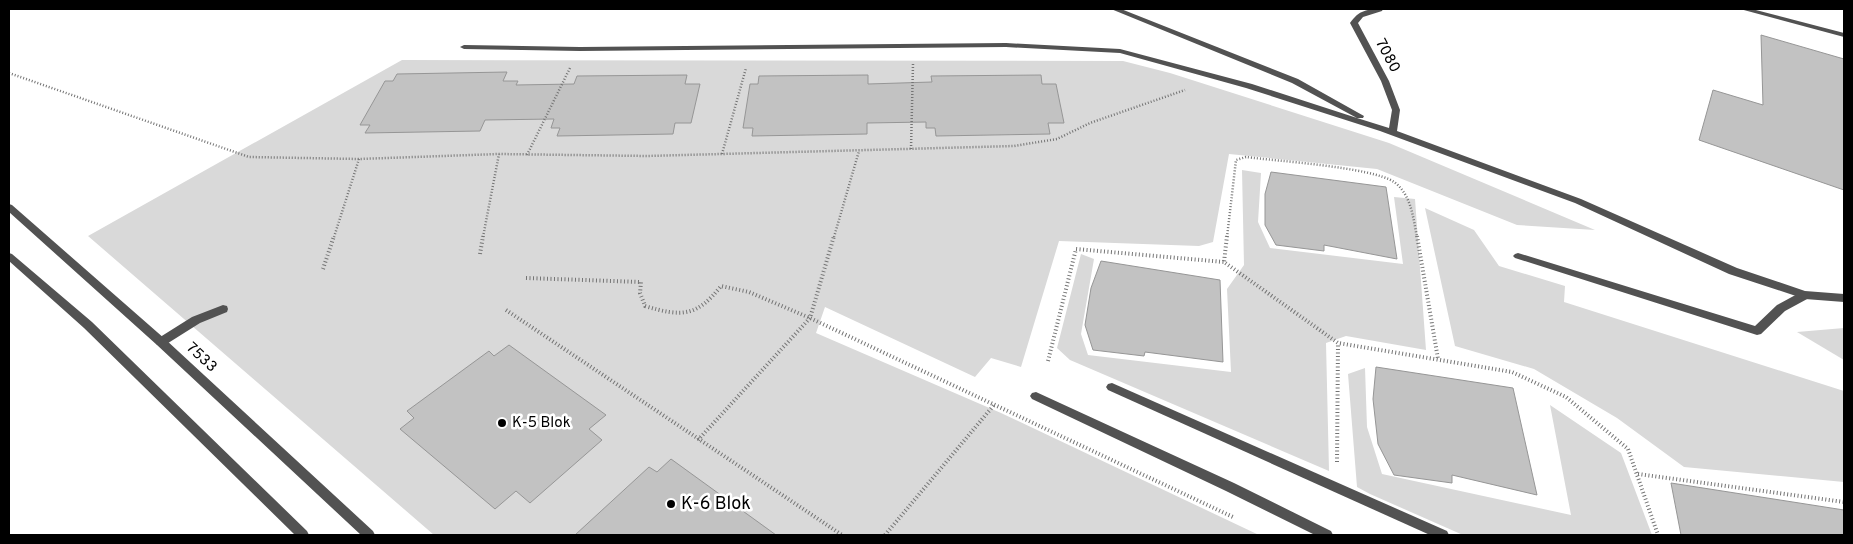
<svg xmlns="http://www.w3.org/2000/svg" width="1853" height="544" font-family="Overpass,sans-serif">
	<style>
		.green { fill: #d9d9d9 }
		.building { fill: #c2c2c2; stroke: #969696 }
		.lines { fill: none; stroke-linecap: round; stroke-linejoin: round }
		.path-far1 { stroke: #747474; stroke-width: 2.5; stroke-dasharray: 1 2; stroke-linecap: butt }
		.path { stroke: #747474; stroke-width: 4; stroke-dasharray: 1 2.5; stroke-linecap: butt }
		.service { fill: #525252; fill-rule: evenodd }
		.pedestrian { fill: #525252; fill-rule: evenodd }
		.minor { fill: #525252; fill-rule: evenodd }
		.poi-dot { fill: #000; stroke: #fff; stroke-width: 2 }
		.labels { text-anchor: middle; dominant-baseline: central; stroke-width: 5; stroke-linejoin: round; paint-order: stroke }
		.street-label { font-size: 15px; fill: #000; stroke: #fff }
		.poi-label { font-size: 15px; fill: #000; stroke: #fff; text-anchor: start }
		.near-poi-label { font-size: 18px; fill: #000; stroke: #fff; text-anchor: start }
	</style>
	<rect width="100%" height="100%" fill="#fff"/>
	<g class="green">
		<polygon points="402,60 1123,61 1170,73 1389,143 1595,230 1517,225 1377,169 1229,154 1213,242 1199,246 1059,241 1021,367 991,358 975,377 825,307 816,333 1001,413 1259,535 434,535 88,236"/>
		<polygon points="1242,170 1261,173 1258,222 1270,248 1403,264 1394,197 1415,199 1426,350 1346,336 1326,343 1329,471 1070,360 1057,348 1081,254 1094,259 1081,334 1088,355 1231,372 1227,289 1244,265"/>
		<polygon points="1425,208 1474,230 1499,266 1565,286 1564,302 1844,391 1844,482 1684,467 1617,418 1534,369 1455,346"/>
		<polygon points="1844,328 1844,360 1797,332"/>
		<polygon points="1365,368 1367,427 1382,474 1571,515 1550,405 1621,453 1652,535 1463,535 1370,494 1357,487 1348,374"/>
	</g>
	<g class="building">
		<polygon points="1761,35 1844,59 1844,190 1699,140 1713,90 1763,105"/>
		<polygon points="507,72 503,81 518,81 516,85 574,84 577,76 687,75 685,84 700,84 691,123 675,123 673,134 557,136 560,128 551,128 554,119 485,120 480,131 365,133 370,125 360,125 385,81 393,81 397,74"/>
		<polygon points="868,75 868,84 932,82 931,76 1041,75 1042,84 1056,84 1064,123 1048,123 1050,134 936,136 935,128 926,128 926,122 867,123 867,134 752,136 753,128 743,128 750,84 758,84 759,76"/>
		<polygon points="1271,172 1386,187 1397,259 1324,245 1324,251 1276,245 1265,225 1265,194"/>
		<polygon points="1101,261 1220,280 1223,362 1145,352 1144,356 1093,350 1085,325 1091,288"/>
		<polygon points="509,345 606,415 589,429 602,440 530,503 516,491 495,509 400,429 414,418 407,411 489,351 494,356"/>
		<polygon points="1376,367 1513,388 1537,495 1452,475 1452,483 1394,475 1378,444 1373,399"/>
		<polygon points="671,459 776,535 575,535 649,467 657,472"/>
		<polygon points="1671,483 1844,510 1844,535 1681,535"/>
	</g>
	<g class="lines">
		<g class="path-far1">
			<polyline points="9,73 249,157 359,159 499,154 647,156 1014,146 1057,139 1090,123 1185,90"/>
			<polyline points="911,149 913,64"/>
			<polyline points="722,154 746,68"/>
			<polyline points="527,155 570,68"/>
			<polyline points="334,237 359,159"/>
			<polyline points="483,237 499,154"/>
			<polyline points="834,237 859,151"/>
			<path d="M1227 237 1236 160 1246 157C1276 161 1372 167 1394 182 1411 194 1413 217 1417 237"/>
		</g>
		<g class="path">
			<polyline points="1227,236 1224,262 1338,343 1512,372 1566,397 1628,449 1658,535"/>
			<polyline points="1417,236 1438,359"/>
			<polyline points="480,254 483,236"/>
			<polyline points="323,269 334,236"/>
			<path d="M526 278 641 282 640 293 645 306C681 317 697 317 721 286L749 292 810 318 1233 517"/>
			<polyline points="506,310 842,535"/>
			<polyline points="1048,361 1076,249 1224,262"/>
			<polyline points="698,440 810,318 834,236"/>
			<polyline points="1337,462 1338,343"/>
			<polyline points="1638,474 1844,502"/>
			<polyline points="885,535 994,405"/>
		</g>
		<g class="service">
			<polygon points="1518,253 1755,326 1777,305 1801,292 1809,292 1810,295 1809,298 1785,311 1761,334 1757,335 1515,258 1513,256 1515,254"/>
			<polygon points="223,305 227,306 228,309 227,312 200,323 165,345 157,345 156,342 157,339 192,317"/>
			<polygon points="1036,392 1234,483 1331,531 1333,535 1315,535 1226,491 1032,399 1030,396 1032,393"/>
		</g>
		<polygon class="pedestrian" points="9,253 12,254 92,322 307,531 309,535 295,535 84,328 9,261"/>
		<g class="minor">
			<path d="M1111 9H1121L1298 79 1364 116 1363 118H1357L1389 128 1392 110 1381 81 1350 23C1359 10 1367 9 1383 9L1382 11 1363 17 1358 23 1389 81 1400 110 1397 131 1581 199 1737 268 1805 291 1844 294V302L1805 299 1729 274 1575 203 1380 131 1246 88 1120 53 1006 47 580 51 464 49 460 47 464 45 580 47 1006 43 1120 49 1252 84 1357 118 1292 83Z"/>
			<polygon points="1740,9 1752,9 1844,33 1844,37"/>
			<polygon points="9,204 12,205 165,339 373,531 375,535 361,535 157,345 9,212"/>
			<polygon points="1112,383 1447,531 1449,535 1430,535 1108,390 1106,387 1108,384"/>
		</g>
	</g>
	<g class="poi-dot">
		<circle cx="502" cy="423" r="5"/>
		<circle cx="671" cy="504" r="5"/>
	</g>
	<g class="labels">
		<g class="street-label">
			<text transform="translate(1387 56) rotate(62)">7080</text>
			<text transform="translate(201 358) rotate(43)">7533</text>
		</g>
		<g class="poi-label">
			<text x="512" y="423">K-5 Blok</text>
		</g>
		<g class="near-poi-label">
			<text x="681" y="504">K-6 Blok</text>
		</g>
	</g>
	<rect width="1853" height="544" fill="none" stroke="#000000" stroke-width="20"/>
</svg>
